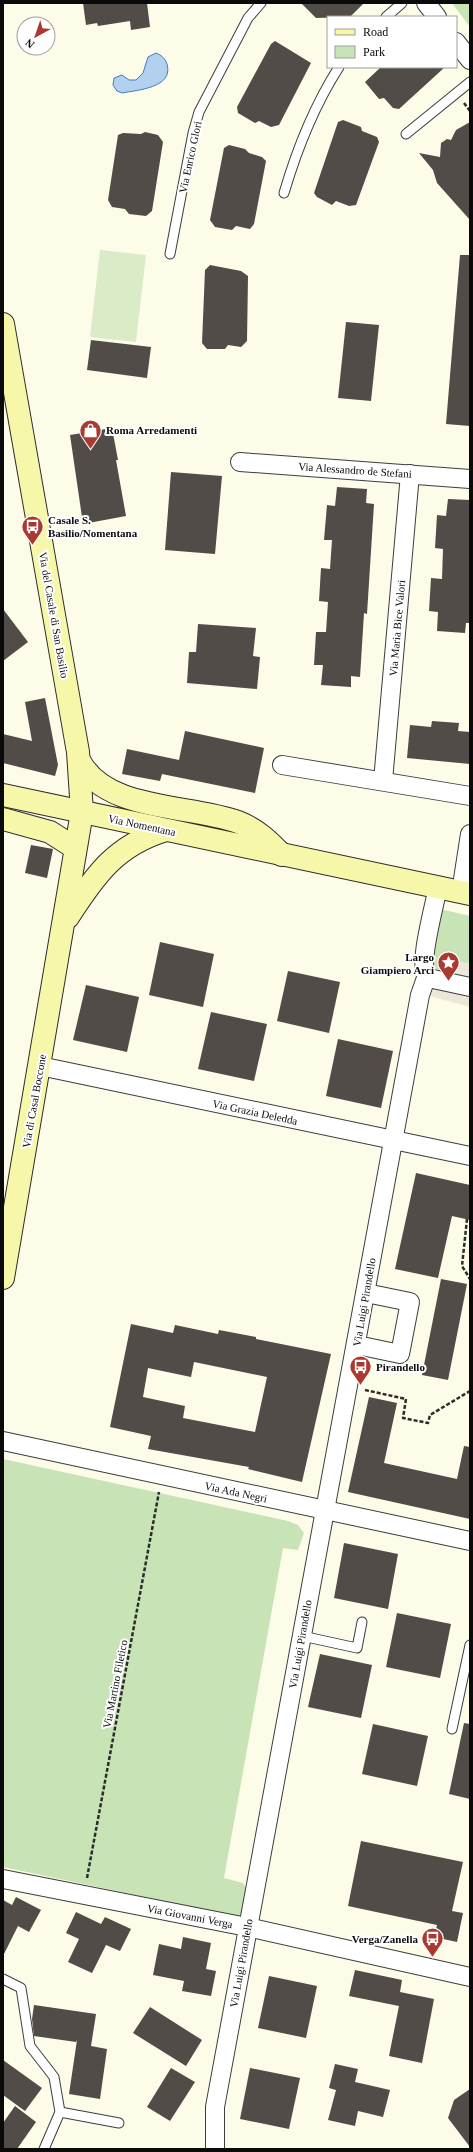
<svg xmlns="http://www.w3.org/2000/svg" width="473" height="2152" font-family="'Times New Roman',serif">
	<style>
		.green { fill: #c8e3b6 }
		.pitch { fill: #daebc7 }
		.plaza { fill: #ebe8da }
		.water { fill: #b2d1f0; stroke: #407dc0 }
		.building { fill: #514c47; fill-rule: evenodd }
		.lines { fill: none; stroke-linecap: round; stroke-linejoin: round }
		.lane-casing { stroke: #3d3d3d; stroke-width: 11 }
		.street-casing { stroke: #3d3d3d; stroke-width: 20 }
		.secondary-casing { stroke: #2c2c2c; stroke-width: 24 }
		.path { stroke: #2c2c2c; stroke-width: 2.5; stroke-dasharray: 4 2; stroke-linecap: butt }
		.lane { stroke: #fff; stroke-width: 9 }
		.street { stroke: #fff; stroke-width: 18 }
		.secondary { stroke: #f6f7a9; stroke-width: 22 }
		.labels { text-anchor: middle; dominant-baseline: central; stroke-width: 4; stroke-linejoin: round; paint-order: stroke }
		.street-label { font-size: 11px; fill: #0a0a0a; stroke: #fff }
		.poi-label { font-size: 11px; font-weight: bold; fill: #0a0a0a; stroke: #fff; text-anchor: start }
	</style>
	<rect width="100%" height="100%" fill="#fdfce8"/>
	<g class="green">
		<polygon points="452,3 470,3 470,27"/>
		<polygon points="440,909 470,916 470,964 445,959 443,970 431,969"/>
		<polygon points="3,1459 288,1521 298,1525 304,1533 298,1550 283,1548 224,1878 243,1883 248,1891 244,1918 3,1867"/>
	</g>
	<polygon class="pitch" points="100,250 146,255 136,342 90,337"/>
	<polygon class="plaza" points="445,959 470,964 470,1007 426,995 431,969 443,970"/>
	<path class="water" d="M156 53C161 55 165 58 167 64 174 88 137 90 122 93L117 91 113 85 114 78 122 75 129 80H136L143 73 148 57Z"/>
	<g class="building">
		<polygon points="83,3 147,3 150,27 131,30 130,21 98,26 97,23 86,25"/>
		<polygon points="301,3 364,3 350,17 316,18"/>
		<polygon points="275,41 311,63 279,125 271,127 259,121 255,123 238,113 237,107 271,44"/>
		<polygon points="381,67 445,67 399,109 393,108 384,98 379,99 365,82"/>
		<polygon points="343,120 361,127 362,131 377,137 379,142 356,205 349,206 336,201 332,205 317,197 314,193 338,122"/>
		<polygon points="470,122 470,220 437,183 433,170 419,153 440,157 441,143 447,139 451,140 456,130"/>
		<polygon points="145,132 158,135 163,142 152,211 146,216 129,214 125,209 112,207 108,200 118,135 123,133 141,134"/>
		<polygon points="229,145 245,149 249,153 262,157 266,161 254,224 250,229 236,226 232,230 215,227 210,220 224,148"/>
		<polygon points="460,255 470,255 470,426 446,424"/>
		<polygon points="210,265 241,271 248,276 247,341 241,347 228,345 225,349 207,349 202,343 205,270"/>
		<polygon points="346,322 379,325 371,401 338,398"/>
		<polygon points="91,340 151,347 147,378 87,370"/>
		<polygon points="112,428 118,460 116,460 126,516 83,524 70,435"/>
		<polygon points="171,472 222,476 215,554 165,550"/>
		<polygon points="337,487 367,489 366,503 374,504 367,614 364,613 360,677 351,676 351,687 321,685 323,665 314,665 316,632 326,632 328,602 319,601 321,568 330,569 332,540 324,540 327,505 335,506"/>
		<polygon points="448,499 470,500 470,623 466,623 465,633 437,631 438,612 429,611 431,578 442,579 443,549 435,548 437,515 446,516"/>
		<polygon points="3,609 28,642 3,661"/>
		<polygon points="198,624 256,628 253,656 260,657 257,689 187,683 189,652 196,652"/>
		<polygon points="45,698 58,765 55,776 3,763 3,734 32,741 25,702"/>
		<polygon points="432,721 459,723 458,731 470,732 470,764 407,758 410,725 431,727"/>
		<polygon points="185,731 264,748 255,793 162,774 160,781 122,774 127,749 179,760"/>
		<polygon points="31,845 53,849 47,878 25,873"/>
		<polygon points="160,942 214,954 203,1007 149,995"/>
		<polygon points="288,971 340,982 329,1033 277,1021"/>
		<polygon points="86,985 139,997 127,1052 73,1040"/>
		<polygon points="211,1012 267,1024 254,1081 198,1069"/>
		<polygon points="338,1039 393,1051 381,1108 326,1096"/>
		<polygon points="416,1173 470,1185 470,1220 452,1216 438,1278 395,1269"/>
		<polygon points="441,1279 467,1284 448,1380 422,1375"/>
		<path d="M131 1324 173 1333 175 1325 218 1334 219 1330 256 1337V1339L331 1354 302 1482 248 1469 249 1467 148 1449 151 1436 110 1427ZM194 1362 267 1377 255 1432 183 1418 185 1406 143 1397 148 1368 191 1377Z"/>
		<polygon points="369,1397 397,1403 384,1463 457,1479 464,1446 470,1447 470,1519 348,1492"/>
		<polygon points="344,1543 398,1554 388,1609 334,1598"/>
		<polygon points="397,1613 451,1624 440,1678 386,1667"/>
		<polygon points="320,1654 372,1665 361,1718 308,1707"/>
		<polygon points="464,1723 470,1724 470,1799 449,1794"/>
		<polygon points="373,1724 428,1736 417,1786 362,1774"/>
		<polygon points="361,1841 463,1862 452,1911 463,1913 457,1942 434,1937 437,1925 348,1906"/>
		<polygon points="16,1897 41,1910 29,1932 18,1926 3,1956 3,1900 12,1905"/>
		<polygon points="76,1912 101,1924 105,1917 131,1929 120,1951 106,1945 92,1973 68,1962 79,1939 66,1933"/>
		<polygon points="183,1937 211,1943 206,1969 216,1971 211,1996 182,1991 184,1981 153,1975 159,1944 181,1949"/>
		<polygon points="355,1970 402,1980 400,1992 434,1999 422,2063 389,2056 399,2006 349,1996"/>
		<polygon points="269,1976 317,1986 306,2038 258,2028"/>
		<polygon points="34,2005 96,2014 91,2046 107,2049 100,2099 69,2094 77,2040 76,2042 34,2036 32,2019"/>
		<polygon points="150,2007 202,2040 186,2066 133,2033"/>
		<polygon points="3,2060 42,2088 25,2111 3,2095"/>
		<polygon points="335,2064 358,2069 355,2082 390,2090 383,2117 358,2111 355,2126 328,2120 336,2090 329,2088"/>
		<polygon points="171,2068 195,2082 170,2121 147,2107"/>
		<polygon points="250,2068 300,2078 289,2129 240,2119"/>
		<polygon points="470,2089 470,2147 448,2118 454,2100"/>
		<polygon points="15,2106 36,2122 17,2149 3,2149 3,2123"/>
	</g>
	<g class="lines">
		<defs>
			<g id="lane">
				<polyline points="386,17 402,3"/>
				<polyline points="406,134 470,82"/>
				<path d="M284 193C297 149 314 106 339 67"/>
				<polyline points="170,254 193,133 199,112 248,18 261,3"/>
				<polyline points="302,1636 357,1648 362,1622"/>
				<polyline points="452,1729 470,1645"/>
				<polyline points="3,1979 21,1988 30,2046 54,2077 60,2112 44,2149"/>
				<polyline points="60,2112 119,2123"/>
			</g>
			<g id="street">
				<polyline points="426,3 437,17"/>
				<polyline points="456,42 470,60"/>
				<polyline points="240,462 470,479"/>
				<polyline points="282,765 470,796"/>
				<polyline points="383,781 410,474"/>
				<path d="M438 887C435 903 419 961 426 974 427 977 430 978 433 979L470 987"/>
				<polyline points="461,892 470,834"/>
				<polyline points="40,1066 470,1156"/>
				<polyline points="357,1345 400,1354 410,1302 366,1293"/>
				<polyline points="3,1441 470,1541"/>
				<polyline points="3,1879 247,1927 470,1977"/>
				<polyline points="215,2149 215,2107 420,995 427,975"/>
			</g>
			<g id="secondary">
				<polyline points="3,324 78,752 82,812 3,1278"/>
				<path d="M79 760C105 812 190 804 238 822 256 829 269 841 282 855"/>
				<polyline points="3,795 470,894"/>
				<polyline points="3,819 50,832 75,848"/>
				<path d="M68 917C95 875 116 845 166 830"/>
			</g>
		</defs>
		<use href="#lane" class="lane-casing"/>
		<use href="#street" class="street-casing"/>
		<use href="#secondary" class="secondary-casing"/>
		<g class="path">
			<polyline points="464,103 470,111"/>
			<polyline points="467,1219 462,1266 470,1279"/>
			<polyline points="365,1390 406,1399 403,1418 428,1423 430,1415 470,1391"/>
			<polyline points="87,1878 159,1492"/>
		</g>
		<use href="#lane" class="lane"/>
		<use href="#street" class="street"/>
		<use href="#secondary" class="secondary"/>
	</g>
	<defs>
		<symbol id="shop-pin" viewBox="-11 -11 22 30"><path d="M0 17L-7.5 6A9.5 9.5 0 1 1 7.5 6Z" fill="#ac3930" stroke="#fff"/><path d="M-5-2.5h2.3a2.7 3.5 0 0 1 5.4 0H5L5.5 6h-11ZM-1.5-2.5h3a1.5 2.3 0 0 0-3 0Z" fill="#fff"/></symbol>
		<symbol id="bus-pin" viewBox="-11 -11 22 30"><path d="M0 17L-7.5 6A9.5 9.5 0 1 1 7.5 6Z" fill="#ac3930" stroke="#fff"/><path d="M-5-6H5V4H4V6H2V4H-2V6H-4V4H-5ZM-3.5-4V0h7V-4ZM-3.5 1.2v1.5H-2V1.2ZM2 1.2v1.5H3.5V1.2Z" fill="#fff"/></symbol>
		<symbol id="sight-pin" viewBox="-11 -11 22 30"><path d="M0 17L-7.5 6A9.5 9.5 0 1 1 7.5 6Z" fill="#ac3930" stroke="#fff"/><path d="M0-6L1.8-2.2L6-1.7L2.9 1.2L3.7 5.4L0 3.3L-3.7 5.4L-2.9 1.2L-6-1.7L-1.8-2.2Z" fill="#fff"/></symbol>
	</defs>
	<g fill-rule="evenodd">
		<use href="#shop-pin" x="78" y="418" width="25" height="34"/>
		<use href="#bus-pin" x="20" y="514" width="25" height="34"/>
		<use href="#sight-pin" x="436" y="950" width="25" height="34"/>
		<use href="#bus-pin" x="348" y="1354" width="25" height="34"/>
		<use href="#bus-pin" x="420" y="1926" width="25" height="34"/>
	</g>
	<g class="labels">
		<g class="street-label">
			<text transform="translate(190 157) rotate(-78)">Via Enrico Glori</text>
			<text transform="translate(355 470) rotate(4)">Via Alessandro de Stefani</text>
			<text transform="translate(54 615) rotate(80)">Via del Casale di San Basilio</text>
			<text transform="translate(397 628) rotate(-85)">Via Maria Bice Valori</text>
			<text transform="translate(142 825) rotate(12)">Via Nomentana</text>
			<text transform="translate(34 1101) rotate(-80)">Via di Casal Boccone</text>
			<text transform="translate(255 1112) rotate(12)">Via Grazia Deledda</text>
			<text transform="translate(364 1302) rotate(-80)">Via Luigi Pirandello</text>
			<text transform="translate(236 1492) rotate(12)">Via Ada Negri</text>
			<text transform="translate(300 1644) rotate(-80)">Via Luigi Pirandello</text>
			<text transform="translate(115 1684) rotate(-79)">Via Martino Filetico</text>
			<text transform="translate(190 1916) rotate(11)">Via Giovanni Verga</text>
			<text transform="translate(241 1963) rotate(-80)">Via Luigi Pirandello</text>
		</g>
		<g class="poi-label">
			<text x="106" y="430">Roma Arredamenti</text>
			<text x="48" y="520">Casale S.<tspan x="48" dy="13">Basilio/Nomentana</tspan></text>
			<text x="434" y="957" text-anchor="end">Largo<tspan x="434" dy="13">Giampiero Arci</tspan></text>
			<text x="376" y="1367">Pirandello</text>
			<text x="418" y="1939" text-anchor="end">Verga/Zanella</text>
		</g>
	</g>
	<rect width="473" height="2152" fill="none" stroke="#0a0a0a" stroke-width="8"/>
	<rect x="327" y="16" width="130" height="52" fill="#ffffff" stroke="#9d9d9d"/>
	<rect x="335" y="29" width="20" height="6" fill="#f6f7a9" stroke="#9d9d9d"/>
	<text x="363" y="36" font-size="12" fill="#0a0a0a">Road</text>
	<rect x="335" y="46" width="20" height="12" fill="#c8e3b6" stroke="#9d9d9d"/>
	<text x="363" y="56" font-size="12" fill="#0a0a0a">Park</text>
	<g transform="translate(36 36) rotate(220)"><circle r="19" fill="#ffffff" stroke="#9d9d9d"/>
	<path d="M0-3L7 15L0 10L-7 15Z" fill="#ac3930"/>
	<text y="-6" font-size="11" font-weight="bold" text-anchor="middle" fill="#0a0a0a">N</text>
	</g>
</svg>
